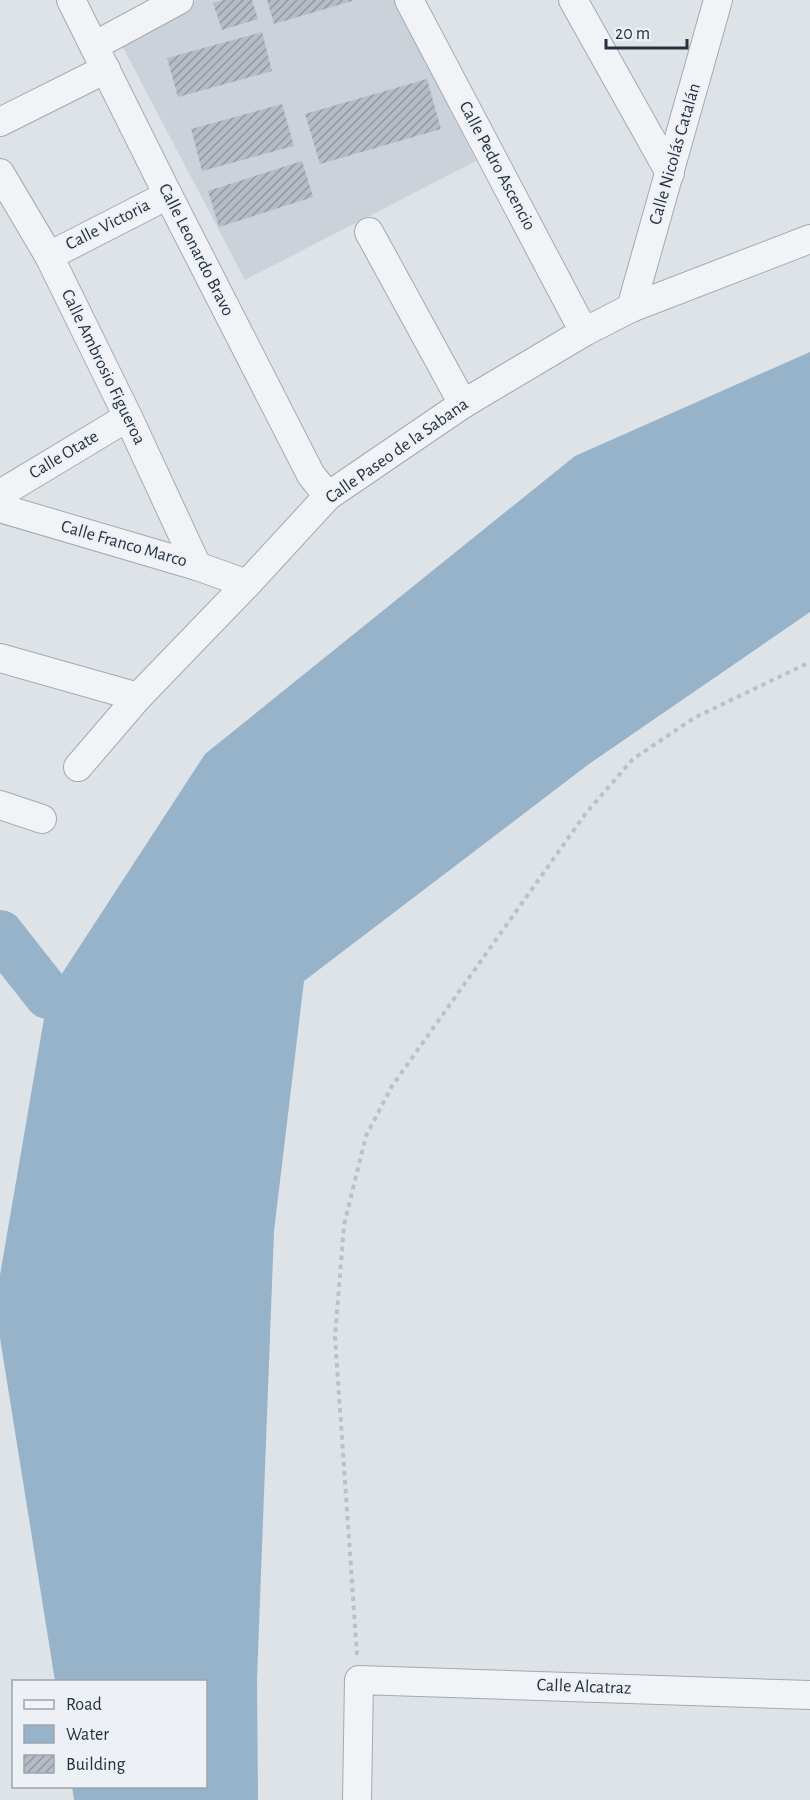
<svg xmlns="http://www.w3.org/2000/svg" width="810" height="1800" font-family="'Alegreya Sans',sans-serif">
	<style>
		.built { fill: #ccd2da }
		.water { fill: #97b3ca }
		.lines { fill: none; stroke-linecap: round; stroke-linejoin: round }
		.river { stroke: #97b3ca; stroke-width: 48 }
		.building { fill: url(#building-hatch) }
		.street-casing { stroke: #a3aab2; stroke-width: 30 }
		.path { stroke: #bcc1c7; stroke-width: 4; stroke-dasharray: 4.5 4.5; stroke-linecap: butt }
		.street { stroke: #f1f3f6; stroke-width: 28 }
		.labels { text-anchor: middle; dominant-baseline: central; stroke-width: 4.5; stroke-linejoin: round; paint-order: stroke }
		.street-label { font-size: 18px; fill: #263140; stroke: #edf1f6 }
	</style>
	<defs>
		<pattern id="building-hatch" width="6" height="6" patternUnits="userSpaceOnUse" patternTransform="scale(1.5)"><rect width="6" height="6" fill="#b5bcc5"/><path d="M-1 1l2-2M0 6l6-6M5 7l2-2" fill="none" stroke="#9399a1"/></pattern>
	</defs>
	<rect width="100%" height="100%" fill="#dee3e8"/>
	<polygon class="built" points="196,0 395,0 476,161 245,280 118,38"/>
	<polygon class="water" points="810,352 810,612 589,764 304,981 274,1231 257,1679 258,1800 74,1800 72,1787 206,1786 206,1682 55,1681 0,1338 0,1275 48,995 205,754 575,456"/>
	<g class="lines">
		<polyline class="river" points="0,934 48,995"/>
	</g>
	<g class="building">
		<polygon points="223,0 252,0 258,19 222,30 213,3"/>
		<polygon points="267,0 352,0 352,1 274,24"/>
		<polygon points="262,32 272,71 178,97 167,58"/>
		<polygon points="427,79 441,129 320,164 305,114"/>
		<polygon points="282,104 294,146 202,171 191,129"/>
		<polygon points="302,161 313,197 219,227 208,191"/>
	</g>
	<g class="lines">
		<defs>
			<g id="street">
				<polyline points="71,0 168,195 311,475 328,496"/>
				<polyline points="409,0 584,332"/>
				<polyline points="573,0 670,173"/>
				<polyline points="94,46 179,0"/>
				<polyline points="0,122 106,69"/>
				<polyline points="0,173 49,256 128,417 197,566"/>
				<polyline points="369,232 463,404"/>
				<polyline points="49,256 168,195"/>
				<polyline points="631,308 718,0"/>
				<polyline points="0,494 128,417"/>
				<polyline points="0,508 197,566 247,584"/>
				<polyline points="0,658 138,697"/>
				<polyline points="78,767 138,697 247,584 328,496 463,404 584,332 631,308 810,239"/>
				<polyline points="0,805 42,819"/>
				<polyline points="357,1800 359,1680 810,1695"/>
			</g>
		</defs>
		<use href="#street" class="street-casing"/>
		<polyline class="path" points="357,1655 335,1337 344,1225 366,1136 392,1086 586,813 633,759 694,718 810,662"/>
		<use href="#street" class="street"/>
	</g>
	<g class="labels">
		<g class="street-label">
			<text transform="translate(675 154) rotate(-74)">Calle Nicolás Catalán</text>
			<text transform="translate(497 166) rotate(62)">Calle Pedro Ascencio</text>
			<text transform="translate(108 225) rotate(-27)">Calle Victoria</text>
			<text transform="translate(196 250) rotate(63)">Calle Leonardo Bravo</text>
			<text transform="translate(103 367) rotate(64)">Calle Ambrosio Figueroa</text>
			<text transform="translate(397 451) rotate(-35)">Calle Paseo de la Sabana</text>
			<text transform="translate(64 455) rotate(-31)">Calle Otate</text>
			<text transform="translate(124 544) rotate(16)">Calle Franco Marco</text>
			<text transform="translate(584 1687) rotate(2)">Calle Alcatraz</text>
		</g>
	</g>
	<rect x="12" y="1680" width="195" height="108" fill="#edf1f6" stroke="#9da4ad" stroke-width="1.5"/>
	<rect x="24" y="1700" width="30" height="9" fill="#f1f3f6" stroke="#9da4ad" stroke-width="1.5"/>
	<text x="66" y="1710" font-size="18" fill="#263140">Road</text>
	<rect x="24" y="1725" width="30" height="18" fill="#97b3ca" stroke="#9da4ad" stroke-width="1.5"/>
	<text x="66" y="1740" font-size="18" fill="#263140">Water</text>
	<rect x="24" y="1755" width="30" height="18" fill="url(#building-hatch)" stroke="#9da4ad" stroke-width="1.5"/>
	<text x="66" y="1770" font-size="18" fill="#263140">Building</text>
	<path d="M606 39v9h81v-9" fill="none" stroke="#263140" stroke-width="3"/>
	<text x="615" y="39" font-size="18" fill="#263140" stroke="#edf1f6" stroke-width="4.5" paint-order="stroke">20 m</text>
</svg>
